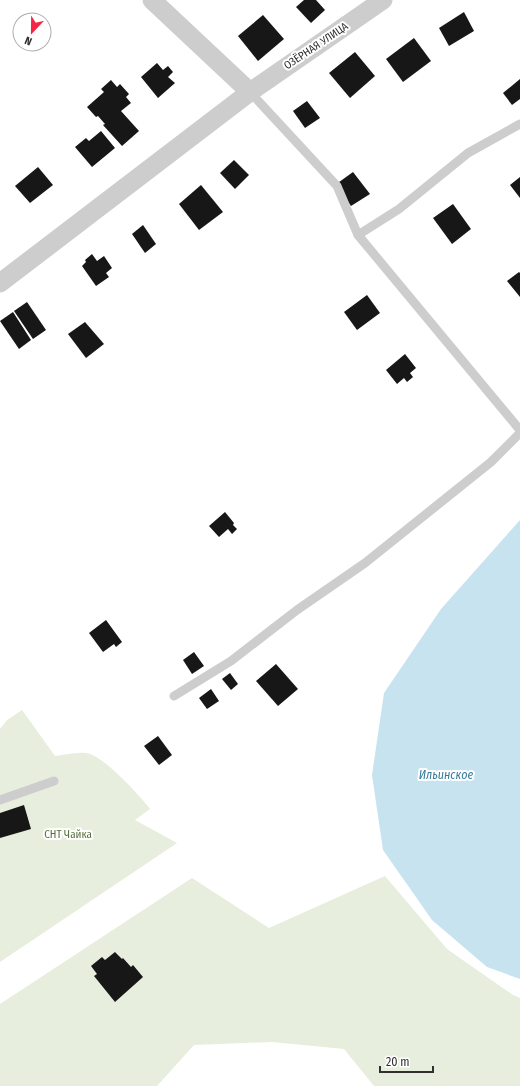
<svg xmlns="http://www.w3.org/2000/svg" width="520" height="1086" font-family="'Fira Sans Condensed',sans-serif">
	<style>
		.green { fill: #e7eedd }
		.water { fill: #c7e3ef }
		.building { fill: #171717 }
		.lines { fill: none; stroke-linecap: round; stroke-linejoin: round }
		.service { stroke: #cdcdcd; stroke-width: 9 }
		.minor { stroke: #cdcdcd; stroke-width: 19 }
		.labels { text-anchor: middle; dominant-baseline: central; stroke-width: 4; stroke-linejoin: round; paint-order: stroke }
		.street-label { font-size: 11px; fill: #303030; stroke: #fff }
		.park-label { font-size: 11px; fill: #577039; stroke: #fff }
		.water-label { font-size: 12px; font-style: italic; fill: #367b9a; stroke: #fff }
	</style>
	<rect width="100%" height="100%" fill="#fff"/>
	<g class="green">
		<path d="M22 710 55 756C65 755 76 752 86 753 102 754 140 796 150 809L135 820 177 843 0 962V729L7 720Z"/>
		<polygon points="385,876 447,949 513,995 520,998 520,1086 374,1086 344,1049 272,1042 194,1045 157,1086 0,1086 0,1004 192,878 269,928"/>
	</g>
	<polygon class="water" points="520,520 520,979 487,967 432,920 383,850 372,775 384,693 441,609"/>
	<g class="building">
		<polygon points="304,0 316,0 325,10 311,23 296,7"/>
		<polygon points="464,12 474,31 449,46 439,28"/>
		<polygon points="263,15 284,39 258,61 238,36"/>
		<polygon points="414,38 431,61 403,82 386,59"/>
		<polygon points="355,52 375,76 350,98 329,73"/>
		<polygon points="157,63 163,70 168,66 173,72 168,77 175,83 158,98 141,77"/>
		<polygon points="520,79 520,99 512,105 503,93"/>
		<polygon points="111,80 117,87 120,84 129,94 126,97 131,103 121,111 139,131 122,146 103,125 105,124 98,116 96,117 87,107 104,92 101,89"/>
		<polygon points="307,101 320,118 305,128 293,111"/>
		<polygon points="101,131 115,148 92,167 75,147 86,138 89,141"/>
		<polygon points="234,160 249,175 235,189 220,173"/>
		<polygon points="38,167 53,185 30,203 15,186"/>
		<polygon points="353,172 370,194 351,206 335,185"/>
		<polygon points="520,177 520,198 510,185"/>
		<polygon points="201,185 223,212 199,230 179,204"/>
		<polygon points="453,204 471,229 452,244 433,218"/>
		<polygon points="143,225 156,244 145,253 132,234"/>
		<polygon points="92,254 97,261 104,256 112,268 106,273 109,277 96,286 82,266 86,262 85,260"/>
		<polygon points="519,272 520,273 520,297 507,281"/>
		<polygon points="367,295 380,313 357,330 344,312"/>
		<polygon points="27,302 46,330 33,339 14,311"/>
		<polygon points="13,312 31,340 19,349 0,321"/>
		<polygon points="85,322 104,344 86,358 68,334"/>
		<polygon points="405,354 416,368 410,373 413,377 407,382 404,378 397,384 386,370"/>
		<polygon points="225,512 234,523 233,525 237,529 232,534 228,529 219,537 209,526"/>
		<polygon points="106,620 122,642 116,647 114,644 103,652 89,633"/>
		<polygon points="194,652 204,666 192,674 183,660"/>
		<polygon points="276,664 298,689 278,706 256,681"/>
		<polygon points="230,673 238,684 231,690 222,679"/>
		<polygon points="211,689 219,701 207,709 199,698"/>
		<polygon points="158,736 172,755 159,765 144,746"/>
		<polygon points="24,805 31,829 0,838 0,813"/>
		<polygon points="115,952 122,959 123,958 131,967 133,965 143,977 115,1002 94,976 97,974 91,966 102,957 105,960"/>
	</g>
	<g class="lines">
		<g class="service">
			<polyline points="250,92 337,186 358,235 399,209 468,153 520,124"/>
			<polyline points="358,235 520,430"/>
			<polyline points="174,696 231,661 297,610 365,563 491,462 520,433"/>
			<polyline points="0,800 54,781"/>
		</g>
		<g class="minor">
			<polyline points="152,0 250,92"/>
			<polyline points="0,283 250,92 383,0"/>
		</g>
	</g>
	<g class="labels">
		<g class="street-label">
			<text transform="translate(316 46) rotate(-34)">ОЗЁРНАЯ УЛИЦА</text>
		</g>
		<g class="park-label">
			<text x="68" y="834">СНТ Чайка</text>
		</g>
		<g class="water-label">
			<text x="446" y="775">Ильинское</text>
		</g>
	</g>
	<g transform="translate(32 32) rotate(202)"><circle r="19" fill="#ffffff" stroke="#acacac"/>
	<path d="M0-3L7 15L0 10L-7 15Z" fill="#f42444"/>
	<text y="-6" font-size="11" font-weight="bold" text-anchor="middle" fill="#303030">N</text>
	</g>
	<path d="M380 1066v6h53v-6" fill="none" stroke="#303030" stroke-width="2"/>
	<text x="386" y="1066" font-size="12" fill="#303030" stroke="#ffffff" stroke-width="3" paint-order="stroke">20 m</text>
</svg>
